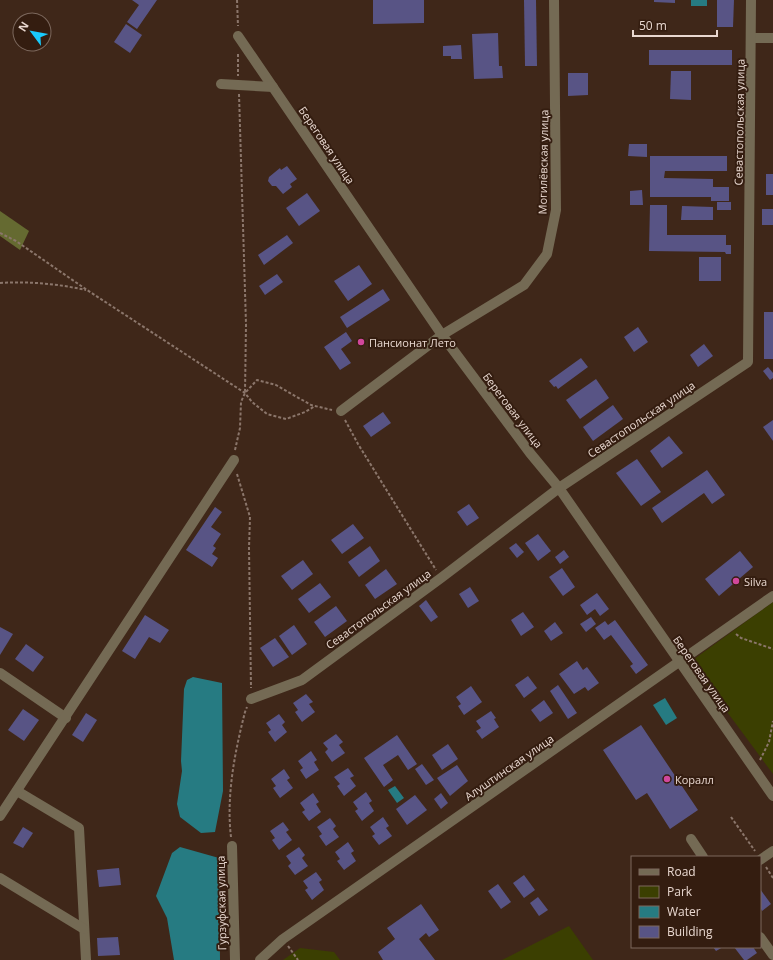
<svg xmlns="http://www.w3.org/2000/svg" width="773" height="960" font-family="'Open Sans',sans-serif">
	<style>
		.green { fill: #3b3f01 }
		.forest { fill: #656a31 }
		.water { fill: #267b82 }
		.building { fill: #585485 }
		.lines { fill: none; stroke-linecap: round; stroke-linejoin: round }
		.path { stroke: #8b766b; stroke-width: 2; stroke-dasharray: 3 2; stroke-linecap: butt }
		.minor { stroke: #746a54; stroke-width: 10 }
		.hotel-dot { fill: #d1479c; stroke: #341d10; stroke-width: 1.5 }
		.labels { text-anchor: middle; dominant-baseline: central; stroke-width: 4; stroke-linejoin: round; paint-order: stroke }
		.street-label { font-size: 11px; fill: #e9d8d0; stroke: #341d10 }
		.poi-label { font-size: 11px; fill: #e9d8d0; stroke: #341d10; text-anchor: start }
	</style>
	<rect width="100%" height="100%" fill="#3f2719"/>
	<g class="green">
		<polygon points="773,602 773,774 690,662"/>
		<polygon points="569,926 593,960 502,960"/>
		<polygon points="300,948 334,952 340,960 283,960"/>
	</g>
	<polygon class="forest" points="0,211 29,231 20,250 0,236"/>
	<g class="water">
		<rect x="691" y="0" width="16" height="6"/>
		<polygon points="193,677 222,683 223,791 215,832 201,833 180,817 177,804 182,771 181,761 184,689 187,680"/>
		<polygon points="665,698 677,718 666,725 653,705"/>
		<polygon points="395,786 404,798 397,803 388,790"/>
		<polygon points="180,847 219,858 220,960 174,960 167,918 156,896 172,853"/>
	</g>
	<g class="building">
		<polygon points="132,0 157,0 137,29 127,22 139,5"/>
		<polygon points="373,0 424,0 424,23 373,24"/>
		<polygon points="524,0 536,0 537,66 525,66"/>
		<polygon points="654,0 675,0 675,3 654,2"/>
		<polygon points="717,0 734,0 733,27 717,27"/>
		<polygon points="126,24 142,35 130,53 114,42"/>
		<polygon points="498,33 499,66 502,66 503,78 474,79 472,34"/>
		<polygon points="461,45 462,59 451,59 451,56 443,56 443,46"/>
		<rect x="649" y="50" width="83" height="15"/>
		<polygon points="671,71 691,71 691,100 670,99"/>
		<polygon points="568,73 588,73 588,95 568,96"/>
		<polygon points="629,144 647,144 647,157 628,156"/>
		<polygon points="650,156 727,156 727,171 665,171 664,178 713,179 713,187 729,187 729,201 711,201 711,197 650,197"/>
		<polygon points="287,166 297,179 290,184 292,187 283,194 276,186 272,186 268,181 269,177 280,168 281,170"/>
		<rect x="766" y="174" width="7" height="21"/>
		<polygon points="642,190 643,205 630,205 630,191"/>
		<polygon points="307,193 320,211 299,226 286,208"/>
		<rect x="717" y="202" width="14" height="8"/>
		<polygon points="650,205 667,205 667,235 726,235 726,245 731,245 731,254 726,254 725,252 649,251"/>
		<polygon points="682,206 713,207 713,220 681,220"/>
		<rect x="762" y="209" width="11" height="16"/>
		<polygon points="287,235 293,243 264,265 258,255"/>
		<rect x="699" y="257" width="22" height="24"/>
		<polygon points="359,265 372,284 348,301 334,281"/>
		<polygon points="277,274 283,282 265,295 259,286"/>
		<polygon points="383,289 390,300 347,328 340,317"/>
		<rect x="764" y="312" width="9" height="47"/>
		<polygon points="638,327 648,342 634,352 624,337"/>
		<polygon points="346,332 352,341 341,349 351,363 340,370 324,347"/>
		<polygon points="704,344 713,356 698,367 690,355"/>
		<polygon points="581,358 588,367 558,389 556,386 554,387 549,381"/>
		<polygon points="768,367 773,373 773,378 770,380 763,371"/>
		<polygon points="596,379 609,398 580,419 566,400"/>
		<polygon points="613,405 623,419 593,441 583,427"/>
		<polygon points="383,412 391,423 371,437 363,426"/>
		<polygon points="773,420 773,441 763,427"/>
		<polygon points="669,436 683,453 662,468 650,451"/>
		<polygon points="637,459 661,492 641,506 616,473"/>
		<polygon points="707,470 725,495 712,504 704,493 662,523 652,508"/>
		<polygon points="469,504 479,518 467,526 457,512"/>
		<polygon points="215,507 222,512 211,527 221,534 213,546 216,548 212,554 218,558 212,567 186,550"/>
		<polygon points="353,524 364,538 342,554 331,540"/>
		<polygon points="538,534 551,551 538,561 525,543"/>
		<polygon points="516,543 524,552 517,558 509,548"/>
		<polygon points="370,546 380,561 359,577 348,562"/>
		<polygon points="564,550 569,557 560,564 555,557"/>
		<polygon points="740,551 753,567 719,596 705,579"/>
		<polygon points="303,560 313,574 292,590 281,576"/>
		<polygon points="562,568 575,587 563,596 549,577"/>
		<polygon points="386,569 397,584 375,599 365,585"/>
		<polygon points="320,583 331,597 309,613 298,599"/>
		<polygon points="470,587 479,601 468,608 459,594"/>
		<polygon points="597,593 609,609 600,616 595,609 587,615 580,605"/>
		<polygon points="426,600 438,617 431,622 419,606"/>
		<polygon points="336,606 347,621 325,637 314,622"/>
		<polygon points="523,612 534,627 521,636 511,620"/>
		<polygon points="145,615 169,630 160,643 149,637 135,659 122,651"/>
		<polygon points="591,617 596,624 586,632 580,624"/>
		<polygon points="615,620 648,665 636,674 630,666 633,664 611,635 604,640 595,628 605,621 608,625"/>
		<polygon points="555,622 563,633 551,641 544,631"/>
		<polygon points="294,625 307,644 292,655 279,636"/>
		<polygon points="0,627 13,634 0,655"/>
		<polygon points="275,638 289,657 273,667 260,648"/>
		<polygon points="26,644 44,657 33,672 15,659"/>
		<polygon points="577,661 583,670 587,667 599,683 588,691 585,687 574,694 559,674"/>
		<polygon points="528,676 537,688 524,698 515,685"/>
		<polygon points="558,685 577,713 568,719 550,691"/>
		<polygon points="471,686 482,702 464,715 458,706 461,704 456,697"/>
		<polygon points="306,694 313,702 309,704 315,712 302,722 295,712 298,710 293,703"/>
		<polygon points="544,700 553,713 540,722 531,710"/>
		<polygon points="23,709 39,720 24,741 8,730"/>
		<polygon points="491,711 496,718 494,719 499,727 482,739 476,731 481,728 476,721"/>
		<polygon points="86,713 97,720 83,742 72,735"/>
		<polygon points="279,714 285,722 282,725 287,732 275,742 268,732 271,730 266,723"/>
		<polygon points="641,725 698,810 670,829 647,793 636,800 603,750"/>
		<polygon points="336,734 343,742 339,745 345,753 332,762 325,752 328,749 323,743"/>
		<polygon points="397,735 417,764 408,770 398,755 383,765 393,780 384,787 364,758"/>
		<polygon points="448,744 458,759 442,770 432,755"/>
		<polygon points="311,751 317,760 314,762 319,770 306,779 300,770 303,768 298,761"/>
		<polygon points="422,764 434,780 426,785 415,769"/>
		<polygon points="457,765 468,781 450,796 437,778"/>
		<polygon points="348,768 354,776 350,778 356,786 344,796 337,786 340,784 334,777"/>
		<polygon points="284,769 290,778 287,780 293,788 280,798 273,788 276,786 271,779"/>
		<polygon points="366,792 372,801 369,803 374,811 362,821 355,811 358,809 353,802"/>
		<polygon points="313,793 319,802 316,804 321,812 309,821 302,812 305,810 300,803"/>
		<polygon points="441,793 448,803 441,809 434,799"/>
		<polygon points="415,795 427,810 407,825 396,809"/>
		<polygon points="383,817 389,826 386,828 392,836 379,845 372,836 375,834 370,827"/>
		<polygon points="330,818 336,826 333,829 339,837 326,846 319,836 322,834 317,827"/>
		<polygon points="283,822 289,830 286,832 292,840 279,850 272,840 275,838 270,831"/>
		<polygon points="23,827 33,833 23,848 13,843"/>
		<polygon points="348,842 354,851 351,853 356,861 344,870 337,861 340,859 335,852"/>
		<polygon points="299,847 305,855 302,858 308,866 295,875 288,866 291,863 286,856"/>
		<polygon points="119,868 121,885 99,887 97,870"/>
		<polygon points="316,872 322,880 319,882 324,890 312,900 305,890 308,888 303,881"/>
		<polygon points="524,875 535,890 524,898 513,883"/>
		<polygon points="498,884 511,902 501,909 488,891"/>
		<polygon points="760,889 771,904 762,911 760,907"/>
		<polygon points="538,897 548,910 539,916 530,903"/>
		<polygon points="421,904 439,930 429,937 426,933 419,939 435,960 383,960 378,952 395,939 387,928"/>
		<polygon points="118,937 120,955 98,956 97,938"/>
		<polygon points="713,947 723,947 716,951"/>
		<polygon points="734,947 753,947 757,953 747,960 744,960"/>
	</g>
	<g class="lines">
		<g class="path">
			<polyline points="237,0 238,26"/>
			<polyline points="238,54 238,76"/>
			<polyline points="239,94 246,324 245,392"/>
			<polyline points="0,233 16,241 87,290 245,393 252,402 267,414 286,419 305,412 315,406"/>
			<path d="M0 283C29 281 58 284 86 290"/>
			<polyline points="345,420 358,444 436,570"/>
			<polyline points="235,450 240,428 241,402 245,393 257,380 276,385 311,405 332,410"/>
			<polyline points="237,474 250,517 249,548 251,688"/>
			<polyline points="736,634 741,638 773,649"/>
			<polyline points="760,760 769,742 773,721"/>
			<polyline points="731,817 755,851"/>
			<path d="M231 837C226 796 235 751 245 712L247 707"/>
			<polyline points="766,867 773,878"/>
			<polyline points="288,946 298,960"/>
		</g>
		<g class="minor">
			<polyline points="238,36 442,335 530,453 559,488 773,796"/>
			<polyline points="752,38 773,38"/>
			<polyline points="221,84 273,87"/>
			<polyline points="341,411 442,335 524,285 547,254 556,210 554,0"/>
			<polyline points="0,673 66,718"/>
			<polyline points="251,699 302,680 441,578 559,488 748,362 751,0"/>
			<polyline points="17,791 79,828 86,960"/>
			<polyline points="0,816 234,460"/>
			<polyline points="691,839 703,857"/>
			<polyline points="232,846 235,960"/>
			<polyline points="760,860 773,851"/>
			<polyline points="0,878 84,929"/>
			<polyline points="760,937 773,955"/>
			<polyline points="260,960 283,939 773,596"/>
		</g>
	</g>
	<g class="hotel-dot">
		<circle cx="361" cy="342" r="4"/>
		<circle cx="736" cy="581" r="4"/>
		<circle cx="667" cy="779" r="4"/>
	</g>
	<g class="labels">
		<g class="street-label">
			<text transform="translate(739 122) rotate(-89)">Севастопольская улица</text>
			<text transform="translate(327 145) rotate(56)">Береговая улица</text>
			<text transform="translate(543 162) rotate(-89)">Могилёвская улица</text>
			<text transform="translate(513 410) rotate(53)">Береговая улица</text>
			<text transform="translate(641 419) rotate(-34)">Севастопольская улица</text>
			<text transform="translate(378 609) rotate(-36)">Севастопольская улица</text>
			<text transform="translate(702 674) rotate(55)">Береговая улица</text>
			<text transform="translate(509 767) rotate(-35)">Алуштинская улица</text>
			<text transform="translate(221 903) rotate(-91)">Гурзуфская улица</text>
		</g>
		<g class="poi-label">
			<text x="369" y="342">Пансионат Лето</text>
			<text x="744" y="581">Silva</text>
			<text x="675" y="779">Коралл</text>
		</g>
	</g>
	<rect x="631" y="856" width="130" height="92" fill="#341d10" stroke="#7c685d"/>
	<rect x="639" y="869" width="20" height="6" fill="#746a54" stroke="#7c685d"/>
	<text x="667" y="876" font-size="12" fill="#e9d8d0">Road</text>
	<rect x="639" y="886" width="20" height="12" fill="#3b3f01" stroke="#7c685d"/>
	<text x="667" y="896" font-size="12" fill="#e9d8d0">Park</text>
	<rect x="639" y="906" width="20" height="12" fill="#267b82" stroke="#7c685d"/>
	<text x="667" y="916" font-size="12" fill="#e9d8d0">Water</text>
	<rect x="639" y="926" width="20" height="12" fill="#585485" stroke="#7c685d"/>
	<text x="667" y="936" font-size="12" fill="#e9d8d0">Building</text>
	<g transform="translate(32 32) rotate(302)"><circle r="19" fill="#341d10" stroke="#7c685d"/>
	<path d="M0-3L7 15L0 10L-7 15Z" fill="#19cafc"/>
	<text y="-6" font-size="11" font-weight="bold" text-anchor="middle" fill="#e9d8d0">N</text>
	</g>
	<path d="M633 30v6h84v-6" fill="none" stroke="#e9d8d0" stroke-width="2"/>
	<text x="639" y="30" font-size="12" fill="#e9d8d0" stroke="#341d10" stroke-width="3" paint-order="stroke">50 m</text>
</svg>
